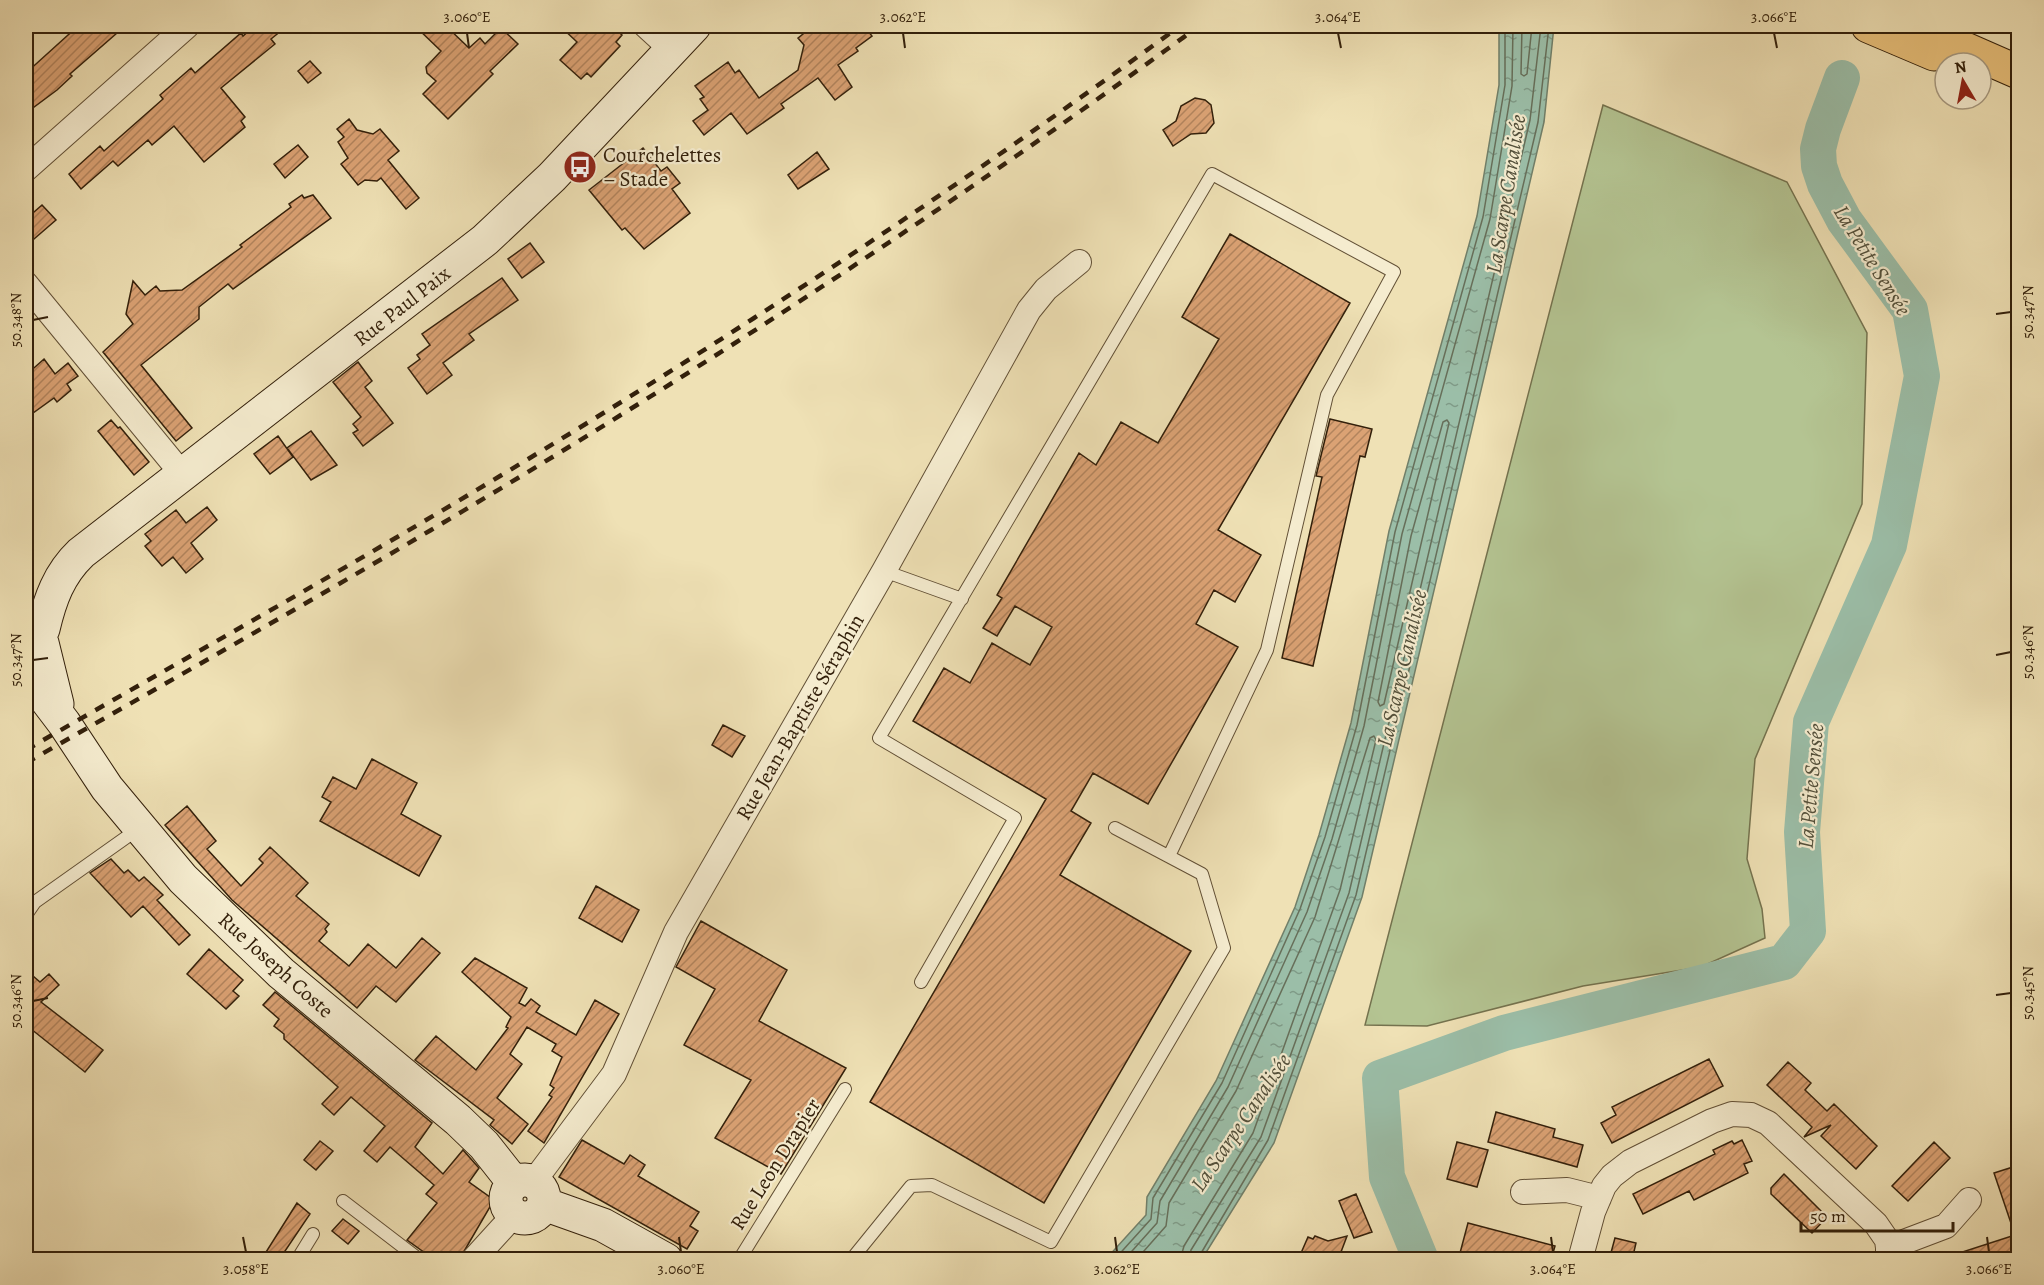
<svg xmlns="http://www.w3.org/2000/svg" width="2044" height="1285" viewBox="0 0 2044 1285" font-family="Alegreya,serif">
<defs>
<pattern id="water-ripples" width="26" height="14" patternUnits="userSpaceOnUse" patternTransform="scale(1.5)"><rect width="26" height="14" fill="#9bbea8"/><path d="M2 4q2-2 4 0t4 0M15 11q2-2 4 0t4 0" fill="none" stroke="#7f9a87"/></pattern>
<pattern id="building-hatch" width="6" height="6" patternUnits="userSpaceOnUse" patternTransform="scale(1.5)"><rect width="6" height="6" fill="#dba274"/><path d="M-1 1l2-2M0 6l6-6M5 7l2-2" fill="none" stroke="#b2845d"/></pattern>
</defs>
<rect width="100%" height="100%" fill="#efe1b5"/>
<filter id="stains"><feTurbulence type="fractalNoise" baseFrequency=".00333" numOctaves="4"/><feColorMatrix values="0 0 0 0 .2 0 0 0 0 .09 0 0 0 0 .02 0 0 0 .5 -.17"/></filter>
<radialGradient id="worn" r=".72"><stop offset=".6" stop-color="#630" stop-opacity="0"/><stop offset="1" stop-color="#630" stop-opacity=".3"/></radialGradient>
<!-- grass -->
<path fill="#b4c492" stroke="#74724e" stroke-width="1.5" d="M 1603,105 L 1787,182 L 1867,333 L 1862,504 L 1755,759 L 1747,859 L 1762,909 L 1765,938 L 1701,967 L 1583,986 L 1427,1026 L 1365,1025 Z"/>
<!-- water -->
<path fill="url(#water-ripples)" stroke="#717f69" stroke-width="1.5" d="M 1499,26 L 1554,26 L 1544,122 L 1362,897 L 1274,1143 L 1202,1259 L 1106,1259 L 1146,1215 L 1147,1197 L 1216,1081 L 1295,907 L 1319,835 L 1351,723 L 1389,531 L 1477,216 L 1499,85 Z"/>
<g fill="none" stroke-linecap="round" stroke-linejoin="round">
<!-- shore -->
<path stroke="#676f5a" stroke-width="1.5" d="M 1522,26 L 1521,74 L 1524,76 L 1527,74 L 1532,26
M 1447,420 L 1449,423 L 1384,704 L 1380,706 L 1378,702 L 1411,536 L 1443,422 Z
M 1114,1260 L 1151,1219 L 1153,1198 L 1222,1083 L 1300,909 L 1325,837 L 1357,725 L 1395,532 L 1483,217 L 1505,85 L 1505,26
M 1124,1260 L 1157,1223 L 1160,1201 L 1228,1087 L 1307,912 L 1332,839 L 1364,726 L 1402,534 L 1490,219 L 1512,86 L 1513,26
M 1136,1260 L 1166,1226 L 1169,1203 L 1236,1091 L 1315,917 L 1370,738 L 1374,736 L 1376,740 L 1340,890 L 1253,1133 L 1184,1246 L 1180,1260
M 1189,1260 L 1191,1250 L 1261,1137 L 1349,893 L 1530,120 L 1541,26
M 1197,1260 L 1268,1140 L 1356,895 L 1538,122 L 1549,26"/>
<!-- river -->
<path stroke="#9bbea8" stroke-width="36" d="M 1421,1260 L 1387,1177 L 1380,1078 L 1504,1033 L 1784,962 L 1808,931 L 1802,832 L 1811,722 L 1889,545 L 1922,376 L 1910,310 L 1844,220 L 1825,184 L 1819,166 L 1818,149 L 1823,129 L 1842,78"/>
</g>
<!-- building -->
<path fill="url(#building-hatch)" stroke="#33200b" stroke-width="1.5" d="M 78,26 L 125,26 L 70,74 L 72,76 L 57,90 L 26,113 L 26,73 Z
M 254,26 L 287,26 L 271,39 L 275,44 L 221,88 L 245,117 L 241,121 L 245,127 L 204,162 L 174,126 L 152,145 L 148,140 L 118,166 L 113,161 L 81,189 L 69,174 L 100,146 L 104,151 L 163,99 L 160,95 L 191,68 L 195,73 L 241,33 L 243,36 Z
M 415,26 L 446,26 L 469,48 L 480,38 L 485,44 L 501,28 L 518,44 L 490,71 L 493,74 L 448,119 L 423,94 L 436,81 L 427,73 L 426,67 L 441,51 Z
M 560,26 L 612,26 L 622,35 L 616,42 L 620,46 L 591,77 L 587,73 L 581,79 L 560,60 L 577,42 Z
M 813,26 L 864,26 L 872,36 L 856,48 L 858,51 L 838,65 L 852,87 L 835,100 L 818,78 L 781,104 L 784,108 L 747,134 L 731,113 L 704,135 L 693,121 L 708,110 L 700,99 L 704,97 L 695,86 L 728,62 L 735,73 L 739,70 L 759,98 L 798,70 L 804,45 L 798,38 Z
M 310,61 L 321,73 L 308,83 L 298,71 Z
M 1195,98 L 1205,100 L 1211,105 L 1214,123 L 1206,133 L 1191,134 L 1173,146 L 1163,130 L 1176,121 L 1181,106 Z
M 349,119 L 357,130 L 373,134 L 380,129 L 399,151 L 388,160 L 419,198 L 406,209 L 381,178 L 377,181 L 365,180 L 358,185 L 341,164 L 348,158 L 338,142 L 344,137 L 337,129 Z
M 298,145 L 308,157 L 285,178 L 274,164 Z
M 643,148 L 661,171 L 667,167 L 680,183 L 672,189 L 690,213 L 644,249 L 625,228 L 622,230 L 589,190 Z
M 817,152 L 829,169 L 798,189 L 788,175 Z
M 302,195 L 304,198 L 313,195 L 331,218 L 233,289 L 228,284 L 199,307 L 199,319 L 141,365 L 192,428 L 176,441 L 103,352 L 133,324 L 126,314 L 133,281 L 145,295 L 156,286 L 160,291 L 182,290 L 242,247 L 240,245 L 291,207 L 289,204 Z
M 42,205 L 56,220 L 34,239 L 26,229 L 26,219 Z
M 1230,234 L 1350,303 L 1218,530 L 1261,555 L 1235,602 L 1214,590 L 1196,624 L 1238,647 L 1148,804 L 1093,773 L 1071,811 L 1091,823 L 1060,875 L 1191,951 L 1044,1203 L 870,1102 L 1046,799 L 913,721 L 944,668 L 970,683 L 992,643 L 1030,665 L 1052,627 L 1015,606 L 997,636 L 983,628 L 1002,598 L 997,595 L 1079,453 L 1096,465 L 1121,422 L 1158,443 L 1219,339 L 1182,317 Z
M 530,243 L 544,262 L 522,278 L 508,259 Z
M 502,278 L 518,300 L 469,334 L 474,340 L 443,363 L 452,375 L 427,394 L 408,368 L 420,359 L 417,355 L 430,345 L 422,334 Z
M 44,359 L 55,374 L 68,363 L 78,376 L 67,384 L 71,390 L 57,402 L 54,398 L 26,418 L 26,375 Z
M 358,362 L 372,381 L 365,387 L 393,423 L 363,446 L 353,433 L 358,430 L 353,424 L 361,417 L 333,382 Z
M 1330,419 L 1372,429 L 1365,457 L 1360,456 L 1313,666 L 1282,658 L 1322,477 L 1316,476 Z
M 111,420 L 118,428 L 120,427 L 149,462 L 134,475 L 98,431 Z
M 311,431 L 337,465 L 311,480 L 287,448 Z
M 278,436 L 293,457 L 270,474 L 254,454 Z
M 207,507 L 217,520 L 191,543 L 203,559 L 186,573 L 173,557 L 162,566 L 145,546 L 151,541 L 145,534 L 176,510 L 186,523 Z
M 723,725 L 745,736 L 732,757 L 712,745 Z
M 372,759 L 417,783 L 401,814 L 441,836 L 419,876 L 320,821 L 331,802 L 322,797 L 333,777 L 356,789 Z
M 187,806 L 216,841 L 207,849 L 241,886 L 263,863 L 259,859 L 270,847 L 308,883 L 296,896 L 329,924 L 325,929 L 327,932 L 319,941 L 349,966 L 368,944 L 396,968 L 422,938 L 440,953 L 396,1002 L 376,986 L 357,1008 L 232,900 L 165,825 Z
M 111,859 L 124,873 L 128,870 L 139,881 L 144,877 L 163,895 L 157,900 L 190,935 L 179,945 L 143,906 L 131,917 L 90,873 Z
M 596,886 L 639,910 L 622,942 L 579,918 Z
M 701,921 L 787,970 L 759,1021 L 846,1068 L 781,1174 L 715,1138 L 751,1080 L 684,1045 L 715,989 L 676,967 Z
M 209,949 L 243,980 L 233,991 L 239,996 L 226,1009 L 187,974 Z
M 475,958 L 527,988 L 519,1003 L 525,1006 L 531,999 L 540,1006 L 536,1012 L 576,1035 L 595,1000 L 619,1014 L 544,1143 L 528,1131 L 552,1097 L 549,1095 L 554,1088 L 550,1085 L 562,1057 L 552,1051 L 556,1044 L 527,1027 L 510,1054 L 522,1064 L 497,1098 L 528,1124 L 512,1144 L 490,1125 L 494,1120 L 415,1060 L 436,1036 L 476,1070 L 508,1028 L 506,1027 L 511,1017 L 462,972 Z
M 26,970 L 40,982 L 49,974 L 59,985 L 41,1002 L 103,1050 L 85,1072 L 26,1025 Z
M 275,992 L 432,1123 L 415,1147 L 443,1174 L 463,1150 L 479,1168 L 469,1182 L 494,1200 L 459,1260 L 428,1260 L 425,1253 L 407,1240 L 437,1203 L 426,1194 L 434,1185 L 390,1147 L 377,1162 L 364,1151 L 385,1126 L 351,1097 L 334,1115 L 322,1104 L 338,1087 L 284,1039 L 284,1034 L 274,1026 L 279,1019 L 263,1005 Z
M 1709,1059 L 1723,1086 L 1612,1143 L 1601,1123 L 1616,1115 L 1612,1107 Z
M 1788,1062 L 1811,1083 L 1805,1090 L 1827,1111 L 1834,1104 L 1877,1146 L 1856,1169 L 1821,1136 L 1831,1125 L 1804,1137 L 1812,1127 L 1767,1085 Z
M 1496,1112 L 1555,1129 L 1553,1137 L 1583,1145 L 1577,1167 L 1488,1142 Z
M 582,1140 L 624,1164 L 630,1155 L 645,1165 L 638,1176 L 699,1212 L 690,1226 L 698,1231 L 687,1249 L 559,1177 Z
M 1742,1140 L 1752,1161 L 1744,1164 L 1748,1173 L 1694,1200 L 1689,1191 L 1643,1214 L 1633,1194 L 1715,1154 L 1713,1150 L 1732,1141 L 1734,1144 Z
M 320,1141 L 333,1151 L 316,1170 L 304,1160 Z
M 1457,1142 L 1488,1150 L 1477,1187 L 1447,1179 Z
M 1934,1142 L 1950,1158 L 1908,1201 L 1892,1186 Z
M 2016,1166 L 2019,1175 L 2019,1260 L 1950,1260 L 1950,1256 L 2015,1235 L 1994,1173 Z
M 1784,1174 L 1827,1217 L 1812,1233 L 1771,1194 L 1771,1188 Z
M 1356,1194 L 1372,1232 L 1354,1238 L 1339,1201 Z
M 297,1203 L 310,1214 L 279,1260 L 261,1260 Z
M 343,1219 L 359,1231 L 348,1244 L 332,1231 Z
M 1468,1223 L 1555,1246 L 1551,1260 L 1520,1260 L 1492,1252 L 1490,1260 L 1485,1260 L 1460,1253 Z
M 1315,1236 L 1328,1241 L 1347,1236 L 1338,1260 L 1298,1260 L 1308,1237 L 1313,1239 Z
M 1615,1238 L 1636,1243 L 1632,1260 L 1609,1260 Z"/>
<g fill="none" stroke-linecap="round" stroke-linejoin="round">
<defs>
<path id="lane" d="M 884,571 L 962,599
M 26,915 L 35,902 L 138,829
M 921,982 L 1015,818 L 879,738 L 1212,174 L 1394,272 L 1327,395 L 1267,650 L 1169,856
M 343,1201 L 420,1260
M 297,1260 L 313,1234
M 739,1260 L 845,1089
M 851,1260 L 911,1186 L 932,1185 L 1051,1242 L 1224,948 L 1202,874 L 1115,828"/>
<path id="street" d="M 646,26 L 671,49
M 26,169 L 187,26
M 26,284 L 183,475
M 534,1181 L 614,1074 L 676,932 L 884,571 L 1029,310 L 1046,289 L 1079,262
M 1523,1192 L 1567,1190 L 1599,1198
M 473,1260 L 514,1215
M 1580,1260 L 1593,1212 L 1604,1186 L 1612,1176 L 1630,1162 L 1712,1121 L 1732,1114 L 1751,1115 L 1768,1123 L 1876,1224 L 1887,1240 L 1888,1248
M 1888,1260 L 1888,1248 L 1946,1226 L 1969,1200"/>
<path id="secondary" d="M 43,629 C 50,599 59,574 81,553 L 485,240 L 552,177 L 694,26
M 42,643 L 57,704
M 26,673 L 64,723 L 107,788 L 183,879 L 281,973 L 458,1120 L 484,1145 L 514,1183
M506 1199a19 19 0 1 1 38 0a19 19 0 1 1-38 0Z
M 544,1204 L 603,1225 L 666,1260"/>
<path id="highway" d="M 1868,26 L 1934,54
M 1913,26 L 2018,72"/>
</defs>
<!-- lane casing -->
<use href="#lane" stroke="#625036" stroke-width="14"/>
<!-- street casing -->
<use href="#street" stroke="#625036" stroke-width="26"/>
<!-- secondary casing -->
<use href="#secondary" stroke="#33200b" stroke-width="35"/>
<!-- highway casing -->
<use href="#highway" stroke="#33200b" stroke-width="35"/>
<!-- lane -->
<use href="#lane" stroke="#f5eccf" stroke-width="12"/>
<!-- street -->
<use href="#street" stroke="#f5eccf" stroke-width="24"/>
<!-- secondary -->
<use href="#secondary" stroke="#f5eccf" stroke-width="33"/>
<!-- highway -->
<use href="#highway" stroke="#e8c07a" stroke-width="33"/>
<!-- rail -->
<path stroke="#33200b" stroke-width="4.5" stroke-dasharray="10 10" stroke-linecap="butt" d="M 26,750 C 184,659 344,570 500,476 C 733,336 961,186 1180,26
M 26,763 C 187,671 349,580 508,484 C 745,341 976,189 1199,26"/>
</g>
<!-- ticks -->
<path fill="none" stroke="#33200b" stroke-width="2" d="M 467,33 L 469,48M 903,33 L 905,48M 1338,33 L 1341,48M 1774,33 L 1777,48M 1996,314 L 2011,312M 33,320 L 48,317M 1996,655 L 2011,652M 33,660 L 48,658M 1996,995 L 2011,993M 33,1001 L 48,998M 243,1237 L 246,1252M 679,1237 L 681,1252M 1115,1237 L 1117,1252M 1551,1237 L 1553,1252M 1987,1237 L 1989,1252"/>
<!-- icons -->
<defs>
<symbol id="bus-disc" viewBox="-11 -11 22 22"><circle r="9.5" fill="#8f2418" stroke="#f5eccf"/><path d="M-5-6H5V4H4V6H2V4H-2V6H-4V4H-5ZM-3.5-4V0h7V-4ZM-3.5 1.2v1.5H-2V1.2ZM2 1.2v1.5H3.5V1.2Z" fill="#fff"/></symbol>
</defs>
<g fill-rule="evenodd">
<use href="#bus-disc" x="561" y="148" width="38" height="38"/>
</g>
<g text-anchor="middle" stroke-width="4.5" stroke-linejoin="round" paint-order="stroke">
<!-- poi labels -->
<g font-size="21" fill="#33200b" stroke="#f5eccf" text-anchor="start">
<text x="603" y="162">Courchelettes<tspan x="603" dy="24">– Stade</tspan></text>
</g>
<!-- street labels -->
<g font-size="21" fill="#33200b" stroke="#f5eccf">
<text transform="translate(402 306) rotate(-38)" y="7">Rue Paul Paix</text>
<text transform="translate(800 717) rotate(-60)" y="7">Rue Jean-Baptiste Séraphin</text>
<text transform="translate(276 965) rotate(42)" y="7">Rue Joseph Coste</text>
<text transform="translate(775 1164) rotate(-58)" y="7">Rue Leon Drapier</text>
</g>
<!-- water labels -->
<g font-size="22" font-style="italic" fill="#524f3a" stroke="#f5eccf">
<text transform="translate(1505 194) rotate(-81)" y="8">La Scarpe Canalisée</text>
<text transform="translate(1873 260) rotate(58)" y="8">La Petite Sensée</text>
<text transform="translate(1401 668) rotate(-77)" y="8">La Scarpe Canalisée</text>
<text transform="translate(1810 786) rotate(-85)" y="8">La Petite Sensée</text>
<text transform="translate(1240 1122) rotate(-56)" y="8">La Scarpe Canalisée</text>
</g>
</g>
<!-- margin -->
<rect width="2044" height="1285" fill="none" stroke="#efe1b5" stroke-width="66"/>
<!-- north arrow -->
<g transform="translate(1963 81) rotate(350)"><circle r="28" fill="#f5eccf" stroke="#a79a81" stroke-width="1.5"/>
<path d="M0-4.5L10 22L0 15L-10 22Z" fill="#8f2418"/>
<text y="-9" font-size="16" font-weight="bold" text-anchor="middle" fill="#33200b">N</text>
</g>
<!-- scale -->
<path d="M1801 1222v9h152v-9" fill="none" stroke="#33200b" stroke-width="3"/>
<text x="1810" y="1222" font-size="18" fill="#33200b" stroke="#f5eccf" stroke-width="4.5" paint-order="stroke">50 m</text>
<rect x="33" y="33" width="1978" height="1219" fill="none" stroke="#33200b" stroke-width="2"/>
<g font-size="15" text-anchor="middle" fill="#33200b">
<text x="467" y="22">3.060°E</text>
<text x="903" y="22">3.062°E</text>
<text x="1338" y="22">3.064°E</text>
<text x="1774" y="22">3.066°E</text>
<text transform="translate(2028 312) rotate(-90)" y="5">50.347°N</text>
<text transform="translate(16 320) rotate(-90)" y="5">50.348°N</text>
<text transform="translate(2028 652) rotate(-90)" y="5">50.346°N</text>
<text transform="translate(16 660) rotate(-90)" y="5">50.347°N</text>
<text transform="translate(2028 993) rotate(-90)" y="5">50.345°N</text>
<text transform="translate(16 1001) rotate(-90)" y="5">50.346°N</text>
<text x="246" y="1274">3.058°E</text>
<text x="681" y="1274">3.060°E</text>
<text x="1117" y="1274">3.062°E</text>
<text x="1553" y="1274">3.064°E</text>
<text x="1989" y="1274">3.066°E</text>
</g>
<rect width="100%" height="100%" filter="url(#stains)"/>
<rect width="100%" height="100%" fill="url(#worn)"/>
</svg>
